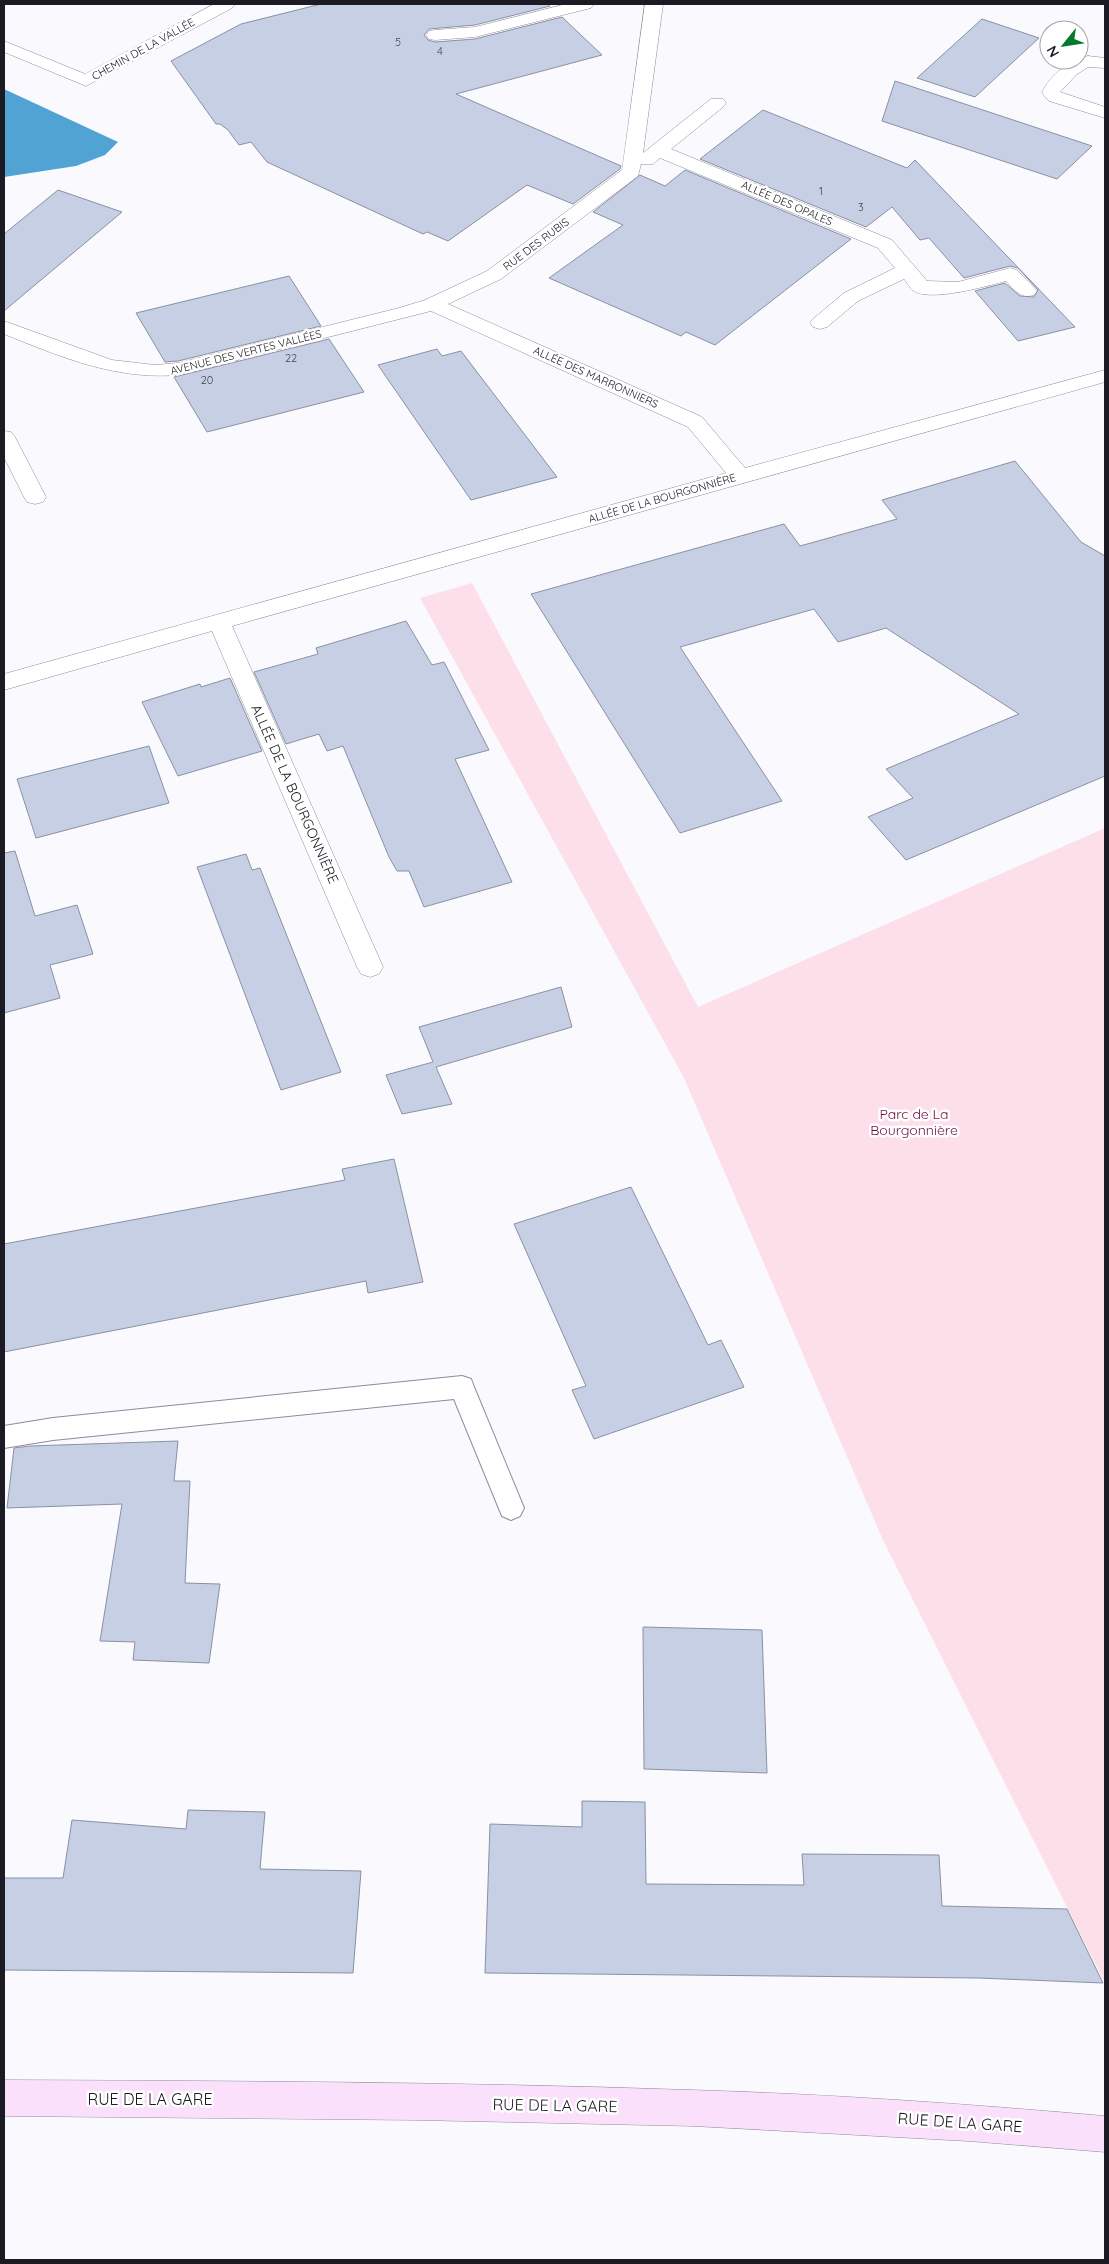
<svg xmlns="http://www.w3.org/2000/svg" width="1109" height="2264" viewBox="0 0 1109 2264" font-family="Quicksand,sans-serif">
<rect width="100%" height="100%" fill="#faf9fd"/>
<!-- green -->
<path fill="#fcdfe9" d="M 472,583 L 698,1007 L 1105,828 L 1105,1983 L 883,1540 L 684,1078 L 420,598 Z"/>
<!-- water -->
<path fill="#51a3d4" d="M 4,89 L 118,142 L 105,155 L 76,166 L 4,177 Z"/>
<!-- building -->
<path fill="#c6cfe3" stroke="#8991a4" d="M 321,4 L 548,4 L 550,6 L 475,25 L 429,29 L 424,35 L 428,40 L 435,42 L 475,39 L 562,17 L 602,55 L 456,94 L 621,166 L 620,169 L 573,204 L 527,185 L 448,241 L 427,232 L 423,234 L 267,162 L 251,142 L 239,145 L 228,130 L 220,124 L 216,124 L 171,61 L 241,24 Z
M 982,19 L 1039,38 L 975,97 L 917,78 Z
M 895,81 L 1092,146 L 1057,179 L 882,121 Z
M 763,110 L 907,168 L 915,160 L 1075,327 L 1018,341 L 975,291 L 1005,283 L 1020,296 L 1034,297 L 1038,290 L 1018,268 L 1010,266 L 964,278 L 929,238 L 920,240 L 892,207 L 866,227 L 700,159 Z
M 685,170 L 851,239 L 715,345 L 686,332 L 681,336 L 549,278 L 623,225 L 593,212 L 640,175 L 665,186 Z
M 58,190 L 122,212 L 4,311 L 4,234 Z
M 289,276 L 321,326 L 178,361 L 165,362 L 136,313 Z
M 329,339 L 364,392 L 207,432 L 174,377 Z
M 437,349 L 442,356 L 461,351 L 557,477 L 471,500 L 378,365 Z
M 1015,461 L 1081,542 L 1105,556 L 1105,776 L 906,860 L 868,817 L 913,798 L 886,769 L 1019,714 L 886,628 L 838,642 L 814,609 L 680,647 L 782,801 L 680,833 L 531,594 L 784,524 L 800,546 L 897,519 L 882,500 Z
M 406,621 L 432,665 L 444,662 L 489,750 L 455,759 L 512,882 L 424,907 L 409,871 L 397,871 L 389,857 L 343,746 L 327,751 L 319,734 L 286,744 L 254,672 L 318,654 L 316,648 Z
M 230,678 L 262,751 L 178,776 L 142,702 L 200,684 L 201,687 Z
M 149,746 L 169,803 L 36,838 L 17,779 Z
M 15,851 L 35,916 L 77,905 L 93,954 L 50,965 L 60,998 L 4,1013 L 4,853 Z
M 246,854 L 252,870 L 260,868 L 341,1072 L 281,1090 L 197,867 Z
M 561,987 L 572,1027 L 436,1067 L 452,1104 L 402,1114 L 386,1075 L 433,1062 L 419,1027 Z
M 394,1159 L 423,1282 L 368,1293 L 366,1281 L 4,1352 L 4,1244 L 345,1180 L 342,1169 Z
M 631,1187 L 708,1345 L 721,1340 L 744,1387 L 594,1439 L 572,1390 L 586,1386 L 514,1224 Z
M 178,1441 L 174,1481 L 190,1481 L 185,1583 L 220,1584 L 209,1663 L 133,1660 L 135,1642 L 100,1641 L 122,1504 L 7,1508 L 14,1448 L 30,1446 Z
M 643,1627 L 762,1630 L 767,1773 L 644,1769 Z
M 582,1801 L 645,1802 L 646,1884 L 804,1885 L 802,1854 L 939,1855 L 942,1906 L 1067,1909 L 1103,1983 L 978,1978 L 485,1973 L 490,1824 L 582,1827 Z
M 188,1810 L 265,1812 L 260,1869 L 361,1871 L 353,1973 L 4,1970 L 4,1878 L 63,1878 L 72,1820 L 186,1829 Z"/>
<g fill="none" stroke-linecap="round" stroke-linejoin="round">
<defs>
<path id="lane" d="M 462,1376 L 471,1379 L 474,1387 L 524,1508 L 520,1516 L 511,1520 L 502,1516 L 454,1399 L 53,1440 L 4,1448 L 4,1426 L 53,1418 Z"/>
<path id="street" d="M 214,4 L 235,4 L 232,8 L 86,86 L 4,52 L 4,41 L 85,74 Z
M 566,4 L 594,4 L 591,8 L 475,37 L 435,40 L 429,39 L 426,35 L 429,31 L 435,30 L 475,27 Z
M 645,4 L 663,4 L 643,153 L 711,99 L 723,99 L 726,103 L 723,107 L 671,149 L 892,240 L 927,281 L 958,282 L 1010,268 L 1017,270 L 1037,291 L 1034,295 C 1020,299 1015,290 1006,281 C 987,286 931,302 914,291 C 910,289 907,282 904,279 L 858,301 L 827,327 L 820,329 L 813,327 L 810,323 L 813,319 L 844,293 L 895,268 L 878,248 L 660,158 L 653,164 L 641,164 L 638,176 L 501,279 L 448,304 L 702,417 L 745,468 L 1105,370 L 1105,382 L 232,626 L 383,967 L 379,974 L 370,977 L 361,974 L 357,967 L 212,631 L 4,690 L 4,674 L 726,473 L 688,427 L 431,311 L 178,375 C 115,380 61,357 4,334 L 4,321 L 112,360 L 155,365 L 178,363 L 399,308 L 425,300 L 487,271 L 622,170 Z
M 1088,56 L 1105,58 L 1105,68 L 1088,67 L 1076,75 L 1060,92 L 1105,107 L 1105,118 L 1049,101 L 1042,93 C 1050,74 1071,60 1088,56 Z
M 4,431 L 11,432 L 15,437 L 46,497 L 43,502 L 35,504 L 27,502 L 24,497 L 4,457 Z"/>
<path id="secondary" d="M 4,2080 C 233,2081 462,2082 691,2090 C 829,2094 967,2104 1105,2116 L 1105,2152 L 968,2141 L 693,2126 L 417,2120 L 4,2116 Z"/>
</defs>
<!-- lane casing -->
<use href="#lane" stroke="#8f8a9d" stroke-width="2"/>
<!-- street casing -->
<use href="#street" stroke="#8f8a9d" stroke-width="1"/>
<!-- secondary casing -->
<use href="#secondary" stroke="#8f8a9d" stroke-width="1"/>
<!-- lane -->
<use href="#lane" fill="#fff" fill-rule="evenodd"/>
<!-- street -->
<use href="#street" fill="#fff" fill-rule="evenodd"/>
<!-- secondary -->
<use href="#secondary" fill="#fae0fb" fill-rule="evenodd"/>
</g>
<g text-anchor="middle" stroke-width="5" stroke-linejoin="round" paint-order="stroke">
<!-- number labels -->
<g font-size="11" fill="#464752">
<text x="398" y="46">5</text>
<text x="440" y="55">4</text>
<text x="821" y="195">1</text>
<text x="861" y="211">3</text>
<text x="291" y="362">22</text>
<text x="207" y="384">20</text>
</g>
<!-- far-street labels -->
<g font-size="11" fill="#1c1a22" stroke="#fff">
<text transform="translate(143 49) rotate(-29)" y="4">CHEMIN DE LA VALLÉE</text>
<text transform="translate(787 203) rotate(23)" y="4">ALLÉE DES OPALES</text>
<text transform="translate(536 244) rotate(-37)" y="4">RUE DES RUBIS</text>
<text transform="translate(246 352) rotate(-14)" y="4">AVENUE DES VERTES VALLÉES</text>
<text transform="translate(596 377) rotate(24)" y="4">ALLÉE DES MARRONNIERS</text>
<text transform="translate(662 498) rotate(-16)" y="4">ALLÉE DE LA BOURGONNIÈRE</text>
</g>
<!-- street labels -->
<g font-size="14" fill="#1c1a22" stroke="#fff">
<text transform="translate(295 794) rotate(66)" y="5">ALLÉE DE LA BOURGONNIÈRE</text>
</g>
<!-- park labels -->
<g font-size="14" fill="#700d41" stroke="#fff">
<text x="914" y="1119">Parc de La<tspan x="914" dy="16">Bourgonnière</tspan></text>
</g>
<!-- near-street labels -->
<g font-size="16" fill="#1c1a22" stroke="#fff">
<text x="150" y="2105">RUE DE LA GARE</text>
<text transform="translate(555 2105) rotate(1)" y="6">RUE DE LA GARE</text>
<text transform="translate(960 2122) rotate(4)" y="6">RUE DE LA GARE</text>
</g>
</g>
<!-- border -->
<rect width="1109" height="2264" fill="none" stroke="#1c1a22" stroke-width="10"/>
<!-- north arrow -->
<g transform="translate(1064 45) rotate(240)"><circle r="24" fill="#ffffff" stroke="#a4a3a7"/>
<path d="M0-4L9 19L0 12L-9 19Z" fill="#03792e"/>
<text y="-8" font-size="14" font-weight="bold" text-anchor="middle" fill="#1c1a22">N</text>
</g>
</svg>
